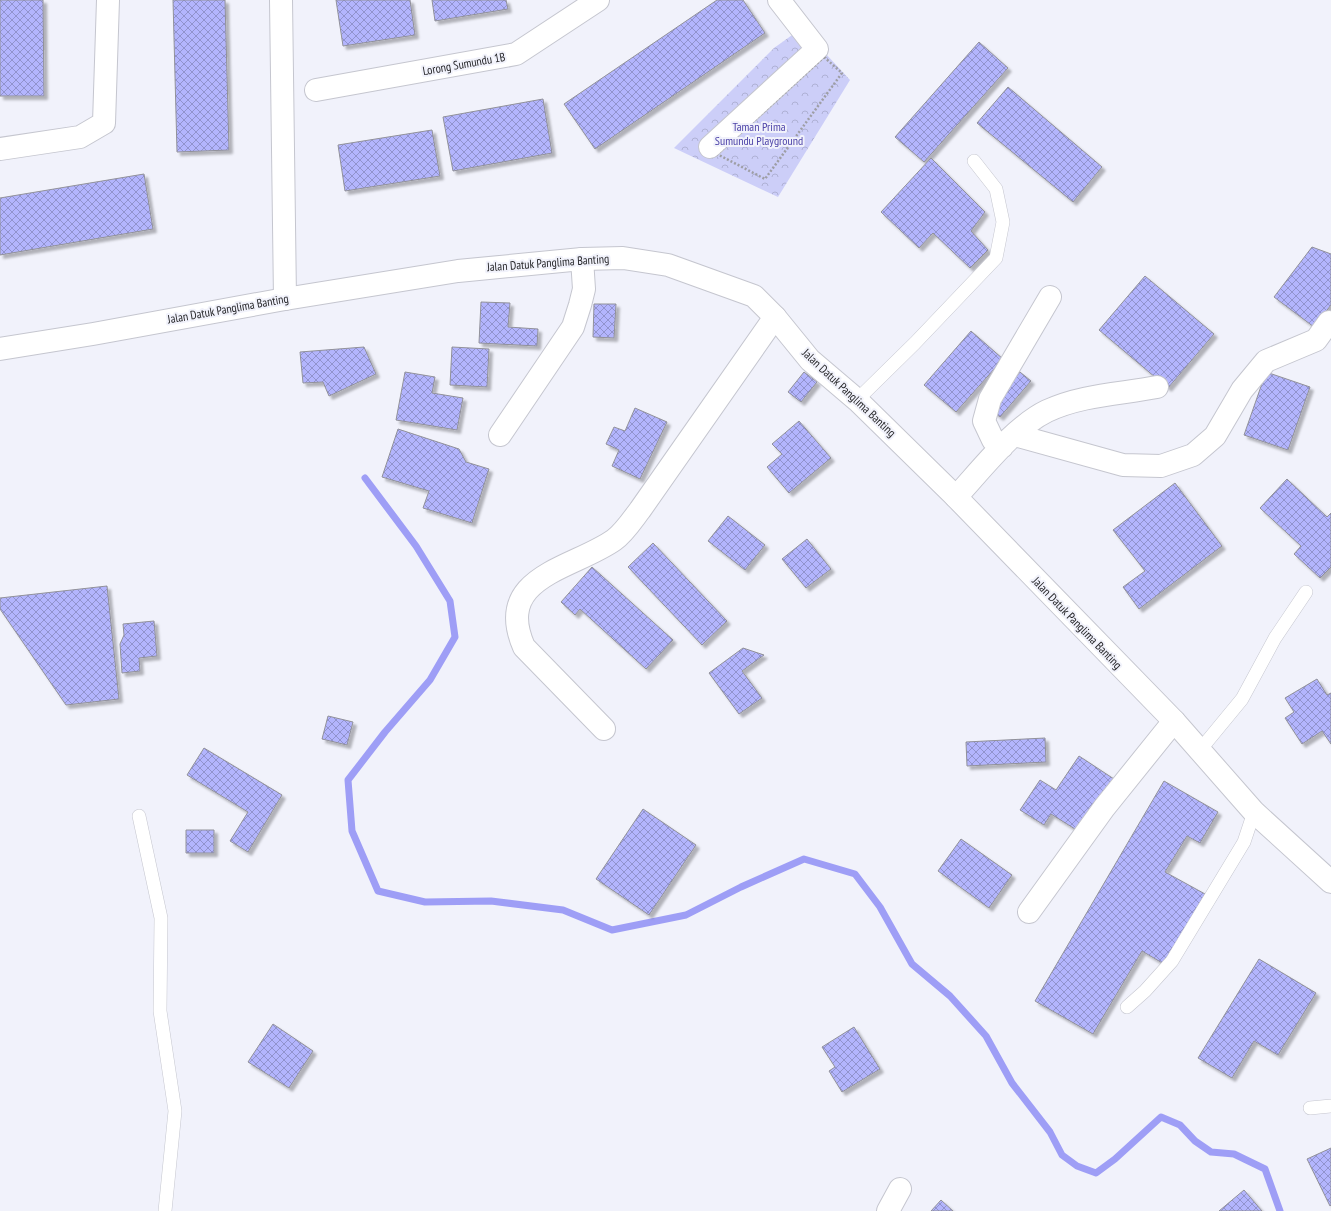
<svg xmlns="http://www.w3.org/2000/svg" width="1331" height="1211" viewBox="0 0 1331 1211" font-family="'PT Sans Narrow',sans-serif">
<defs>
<pattern id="forest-crowns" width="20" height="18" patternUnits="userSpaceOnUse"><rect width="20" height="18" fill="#cccef8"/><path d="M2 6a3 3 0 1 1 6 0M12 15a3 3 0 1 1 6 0" fill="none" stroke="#afb1d5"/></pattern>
<pattern id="building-cross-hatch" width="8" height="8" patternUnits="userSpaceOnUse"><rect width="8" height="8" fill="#b3b5fd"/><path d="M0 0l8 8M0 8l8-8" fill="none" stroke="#9193cd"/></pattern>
<filter id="shadow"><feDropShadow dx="3.5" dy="3.5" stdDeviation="1" flood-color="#0004"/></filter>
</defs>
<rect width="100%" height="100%" fill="#f1f2fb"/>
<!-- forest -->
<path fill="url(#forest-crowns)" d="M 802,28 L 850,80 L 778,197 L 674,148 L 774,48 Z"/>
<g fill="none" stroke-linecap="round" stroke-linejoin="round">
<!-- stream -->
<path stroke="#9e9ef6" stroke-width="7" d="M 365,478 L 416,546 L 450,601 L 455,637 L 430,680 L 385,732 L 348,780 L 352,831 L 378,891 L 425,902 L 491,901 L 563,910 L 612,930 L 686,915 L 741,887 L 804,859 L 855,874 L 880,907 L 912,964 L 950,996 L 986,1036 L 1012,1083 L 1050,1132 L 1062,1155 L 1077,1166 L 1096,1173 L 1115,1159 L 1161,1117 L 1180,1125 L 1195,1141 L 1211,1152 L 1234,1154 L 1265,1169 L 1280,1211"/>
</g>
<!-- building -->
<path fill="url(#building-cross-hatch)" stroke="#919199" filter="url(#shadow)" d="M 0,0 L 43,0 L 44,96 L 0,96 Z
M 173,0 L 225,0 L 229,150 L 177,152 Z
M 336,0 L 410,0 L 415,35 L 343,46 Z
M 432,0 L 506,0 L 508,9 L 435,21 Z
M 717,0 L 743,0 L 765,33 L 595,149 L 564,104 Z
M 979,42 L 1008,68 L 924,162 L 895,137 Z
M 1008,87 L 1102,167 L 1073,202 L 977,123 Z
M 543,99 L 552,153 L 453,171 L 443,117 Z
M 432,130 L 440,176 L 345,191 L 338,145 Z
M 931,158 L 985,212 L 971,231 L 988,250 L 970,268 L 933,233 L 919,248 L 881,212 Z
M 144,174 L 153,229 L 0,255 L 0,198 Z
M 1312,247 L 1331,254 L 1331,305 L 1314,327 L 1274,297 Z
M 1145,276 L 1214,334 L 1168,388 L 1099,330 Z
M 481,302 L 510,303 L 508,327 L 538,329 L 537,346 L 479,343 Z
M 594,304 L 616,304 L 614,338 L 593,337 Z
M 971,331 L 1003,359 L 956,412 L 924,385 Z
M 364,347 L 376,374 L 329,396 L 323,382 L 303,383 L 300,352 Z
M 452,347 L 489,349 L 487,387 L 450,385 Z
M 405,372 L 435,377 L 432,393 L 463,398 L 457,430 L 396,420 Z
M 804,372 L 817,382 L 801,402 L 788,392 Z
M 1020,372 L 1031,381 L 1000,417 L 990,409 Z
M 1266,372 L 1310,387 L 1288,450 L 1244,435 Z
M 635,408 L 667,422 L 640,479 L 612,466 L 619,450 L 606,444 L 614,427 L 625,431 Z
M 799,421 L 831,458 L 789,493 L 767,467 L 782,454 L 772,444 Z
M 398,429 L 459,449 L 466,462 L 489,469 L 472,523 L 423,508 L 429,491 L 382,477 Z
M 1287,479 L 1327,517 L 1331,513 L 1331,567 L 1320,578 L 1294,554 L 1301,546 L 1260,508 Z
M 1175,483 L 1222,546 L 1139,609 L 1123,587 L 1145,571 L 1113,530 Z
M 728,516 L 765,545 L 745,570 L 708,541 Z
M 807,539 L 831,569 L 806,588 L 782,559 Z
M 653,543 L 727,621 L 702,645 L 628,567 Z
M 592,567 L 673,640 L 646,669 L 580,609 L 575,615 L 561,602 Z
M 107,586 L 119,699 L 66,705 L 0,609 L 0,598 Z
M 154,621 L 157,656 L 139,658 L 140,671 L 122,673 L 120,644 L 124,635 L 123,624 Z
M 743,648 L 764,655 L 742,671 L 762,698 L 739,714 L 709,673 Z
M 1317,679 L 1327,695 L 1331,693 L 1331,744 L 1322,731 L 1302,744 L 1285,718 L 1294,712 L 1285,698 Z
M 328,716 L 353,722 L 347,745 L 322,739 Z
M 1045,738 L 1046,762 L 967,766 L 966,742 Z
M 204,748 L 282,795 L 248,852 L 230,841 L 248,812 L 187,775 Z
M 1079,756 L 1117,781 L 1083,834 L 1051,814 L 1044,825 L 1020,810 L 1040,780 L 1056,790 Z
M 1164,781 L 1218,812 L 1200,843 L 1187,836 L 1165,872 L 1205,894 L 1164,964 L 1142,951 L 1093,1034 L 1035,1001 Z
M 643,809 L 696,845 L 649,915 L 596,879 Z
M 186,830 L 214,830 L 214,853 L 186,853 Z
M 961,839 L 1012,875 L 989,908 L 938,871 Z
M 1259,959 L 1316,993 L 1278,1055 L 1254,1041 L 1232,1078 L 1198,1058 Z
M 273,1024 L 313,1051 L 289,1088 L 248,1062 Z
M 854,1027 L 880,1069 L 842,1092 L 829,1071 L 835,1067 L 822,1047 Z
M 1331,1148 L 1331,1205 L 1330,1206 L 1307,1159 Z
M 1244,1190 L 1262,1211 L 1219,1211 Z
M 941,1200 L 953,1211 L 931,1211 Z"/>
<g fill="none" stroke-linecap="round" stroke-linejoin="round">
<defs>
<path id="lane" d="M 857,400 L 915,343 L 996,258 L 1003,222 L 996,189 L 974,161
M 1200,750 L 1242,699 L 1275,638 L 1306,592
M 139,816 L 161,918 L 160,1011 L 175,1111 L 165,1211
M 1127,1007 L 1145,991 L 1172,961 L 1244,842 L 1254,812
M 1310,1108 L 1331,1106"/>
<path id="street" d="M 281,0 L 285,299
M 316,90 L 516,54 L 598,0
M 710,147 L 817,49 L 779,0
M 0,149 L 80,137 L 104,123 L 108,0
M 500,435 L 573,327 L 580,305 L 584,289 L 582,259
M 1015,435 L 1123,465 L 1161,466 L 1193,455 L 1215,436 L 1242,390 L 1266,361 L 1316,340 L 1329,322
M 1002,447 L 993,440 L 984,421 L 990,399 L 1050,297
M 956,497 C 981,470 1014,427 1047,411 C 1081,395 1120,394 1157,387
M 604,729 L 524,647 C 493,576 573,569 614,540 C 624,533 633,519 640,510 L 775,317
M 1029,912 L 1104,808 L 1174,721
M 888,1211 L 900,1189"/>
<path id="primary" d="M 0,349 L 93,334 L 285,299 L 458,271 L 582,259 L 623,258 L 668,265 L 754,296 L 775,317 L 810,360 L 857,400 L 956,497 L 1174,721 L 1254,812 L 1331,882"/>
</defs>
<!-- lane casing -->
<use href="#lane" stroke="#c5c6cf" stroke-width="14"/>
<!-- street casing -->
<use href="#street" stroke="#c5c6cf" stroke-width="24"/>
<!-- primary casing -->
<use href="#primary" stroke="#c5c6cf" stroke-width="24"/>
<!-- path -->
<path stroke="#9e9ea5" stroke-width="2.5" stroke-dasharray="2 2" stroke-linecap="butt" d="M 824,57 L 842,73 L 765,179 L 717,154 Z"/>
<!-- lane -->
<use href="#lane" stroke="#fff" stroke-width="13"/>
<!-- street -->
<use href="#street" stroke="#fff" stroke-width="22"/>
<!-- primary -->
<use href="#primary" stroke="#fff" stroke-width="22"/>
</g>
<g text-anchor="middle" stroke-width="4" stroke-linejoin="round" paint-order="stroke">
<!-- street labels -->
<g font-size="12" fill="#252528" stroke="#f1f2fb">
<text transform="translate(464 64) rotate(-10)" y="4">Lorong Sumundu 1B</text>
<text transform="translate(548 263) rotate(-4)" y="4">Jalan Datuk Panglima Banting</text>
<text transform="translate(228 309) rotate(-10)" y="4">Jalan Datuk Panglima Banting</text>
<text transform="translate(849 393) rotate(43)" y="4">Jalan Datuk Panglima Banting</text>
<text transform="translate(1077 623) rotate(46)" y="4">Jalan Datuk Panglima Banting</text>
</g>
<!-- park labels -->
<g font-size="12" fill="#4d43a8" stroke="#f1f2fb">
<text x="759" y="131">Taman Prima<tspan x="759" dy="14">Sumundu Playground</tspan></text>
</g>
</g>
</svg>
